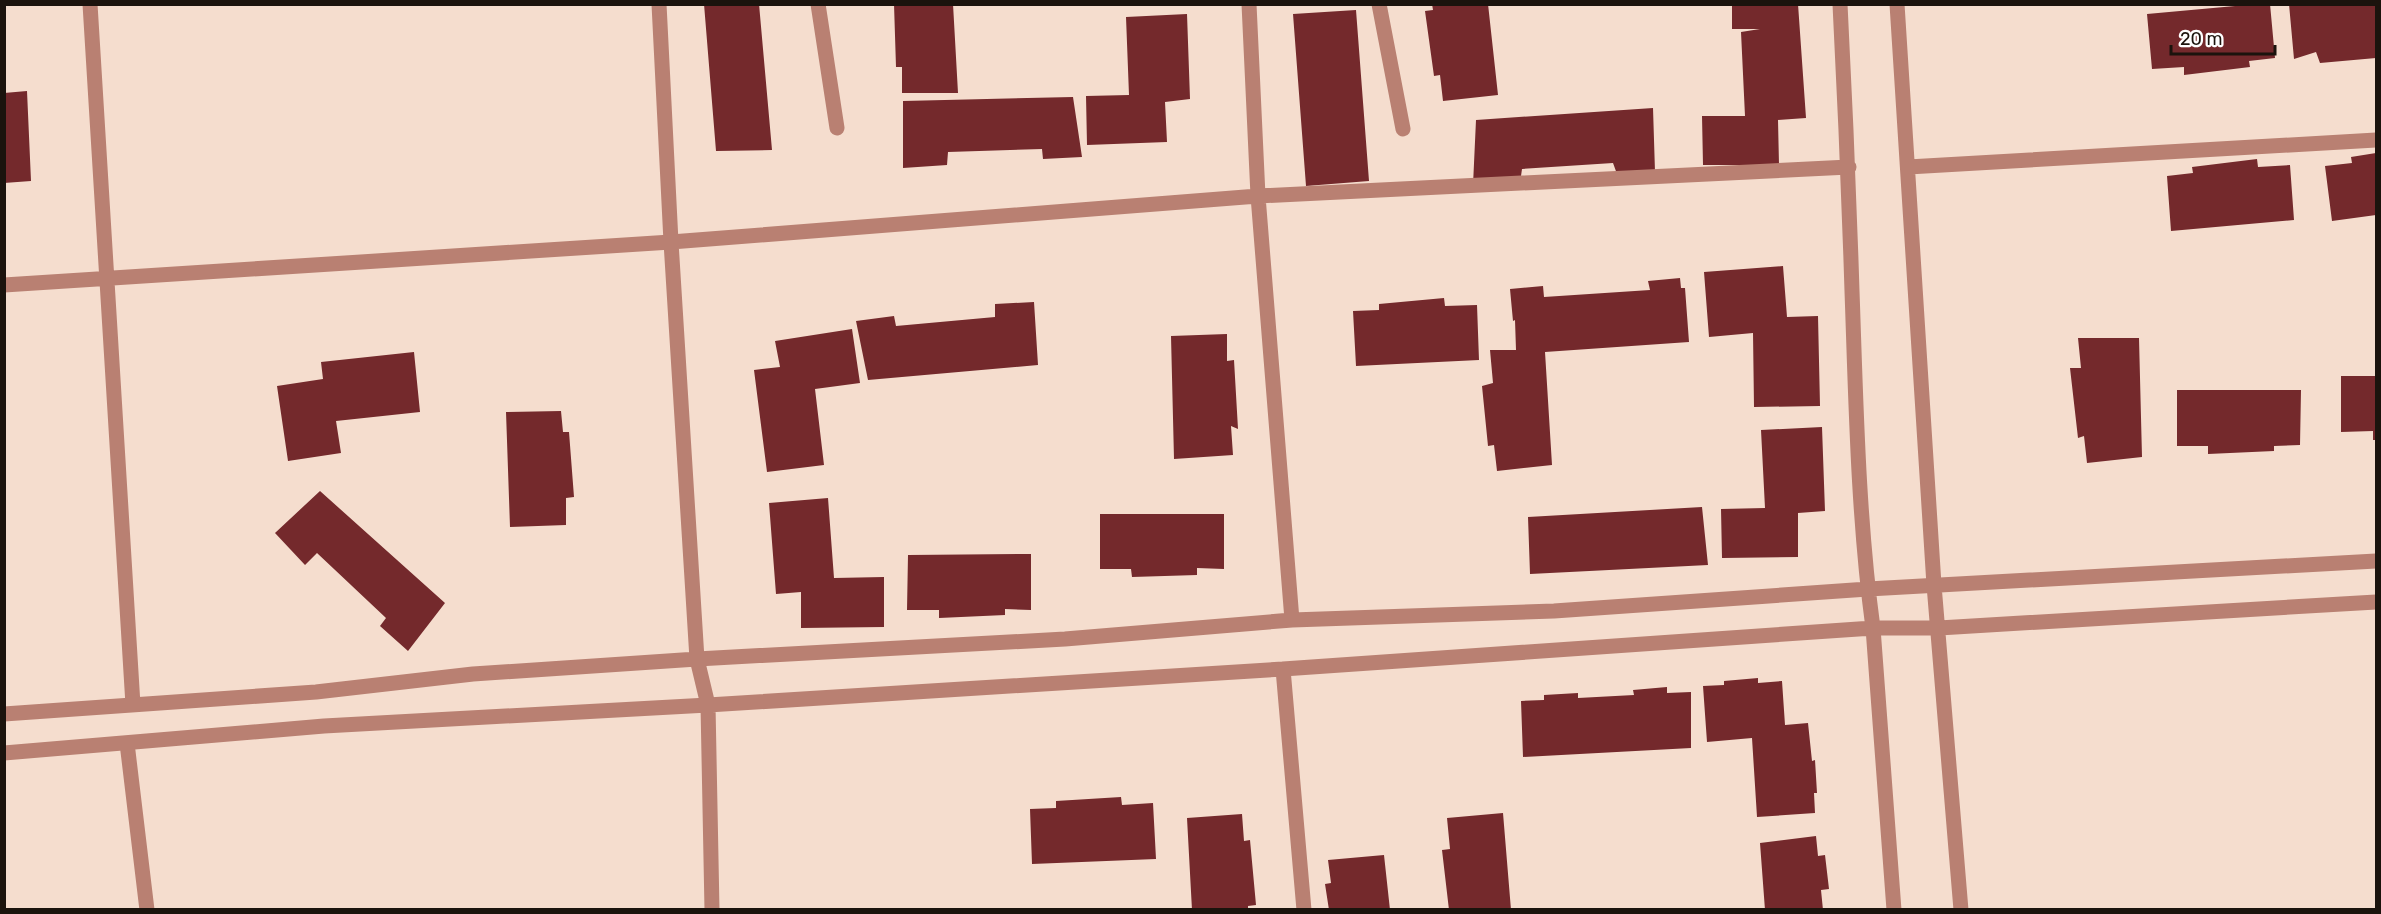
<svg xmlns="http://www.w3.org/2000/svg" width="2381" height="914" viewBox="0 0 2381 914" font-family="Rubik,sans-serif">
<rect width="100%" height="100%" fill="#f5ddce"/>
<!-- building -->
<path fill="#74292c" d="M 704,4 L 759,4 L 772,150 L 716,151 Z
M 894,4 L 953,4 L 958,93 L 902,93 L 902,67 L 896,67 Z
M 1432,4 L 1488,4 L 1498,95 L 1443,101 L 1440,75 L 1434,76 L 1425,11 L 1433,10 Z
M 1732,4 L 1798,4 L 1806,118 L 1778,120 L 1779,165 L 1703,165 L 1702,116 L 1745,116 L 1741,32 L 1760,29 L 1732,29 Z
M 2257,4 L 2270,4 L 2275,58 L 2249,61 L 2250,67 L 2184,75 L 2184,67 L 2152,69 L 2147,14 Z
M 2289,4 L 2376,4 L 2376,58 L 2320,63 L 2316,52 L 2294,59 Z
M 1356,10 L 1369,181 L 1306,186 L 1293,14 Z
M 1187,14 L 1190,99 L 1165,102 L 1167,142 L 1087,145 L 1086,96 L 1129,95 L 1126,17 Z
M 27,91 L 31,181 L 4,183 L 4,93 Z
M 1073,97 L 1082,157 L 1043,159 L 1042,149 L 948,152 L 947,165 L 903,168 L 903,101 Z
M 1653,108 L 1655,172 L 1617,174 L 1613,163 L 1522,169 L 1520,183 L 1473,185 L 1476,120 Z
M 2376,153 L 2376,215 L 2332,221 L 2325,166 L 2352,163 L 2351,157 Z
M 2257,159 L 2258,167 L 2290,165 L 2294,220 L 2171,231 L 2167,176 L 2193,173 L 2192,167 Z
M 1783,266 L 1787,317 L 1818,316 L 1820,406 L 1754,407 L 1753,333 L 1709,337 L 1704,272 Z
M 1680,278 L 1681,288 L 1685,288 L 1689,342 L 1545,352 L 1552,465 L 1497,471 L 1494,445 L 1488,446 L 1482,386 L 1493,383 L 1490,350 L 1516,350 L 1515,320 L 1513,321 L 1510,289 L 1543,286 L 1544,297 L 1650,290 L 1648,281 Z
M 1444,298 L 1445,306 L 1477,305 L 1479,360 L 1356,366 L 1353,311 L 1379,310 L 1379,304 Z
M 1034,302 L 1038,365 L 868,380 L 856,321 L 894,316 L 896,326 L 995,317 L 995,304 Z
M 852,329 L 860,383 L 815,389 L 824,465 L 767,472 L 754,370 L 780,367 L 775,341 Z
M 1227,334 L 1227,361 L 1234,360 L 1238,429 L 1231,426 L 1233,455 L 1174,459 L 1171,336 Z
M 2078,338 L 2139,338 L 2142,457 L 2087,463 L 2084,436 L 2078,438 L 2070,368 L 2081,368 Z
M 414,352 L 420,412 L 336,421 L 341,453 L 288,461 L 277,386 L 323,379 L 321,362 Z
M 2341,376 L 2376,376 L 2376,440 L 2373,440 L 2373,431 L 2341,432 Z
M 2177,390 L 2301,390 L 2300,445 L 2274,446 L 2274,451 L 2208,454 L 2208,446 L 2177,446 Z
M 561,411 L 563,432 L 569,432 L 574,497 L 566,498 L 566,525 L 510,527 L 506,412 Z
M 1822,427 L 1825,511 L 1798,513 L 1798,557 L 1722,558 L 1721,509 L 1765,508 L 1761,430 Z
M 320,491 L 445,603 L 408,651 L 380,626 L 386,618 L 317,553 L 305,565 L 275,533 Z
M 828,498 L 834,578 L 884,577 L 884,627 L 801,628 L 801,592 L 776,594 L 769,503 Z
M 1702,507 L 1708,565 L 1530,574 L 1528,517 Z
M 1100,514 L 1224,514 L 1224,569 L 1197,568 L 1197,575 L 1132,577 L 1131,569 L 1100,569 Z
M 1031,554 L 1031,610 L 1005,609 L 1005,615 L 939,618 L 939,610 L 907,610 L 908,555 Z
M 1758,678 L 1758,683 L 1782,681 L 1785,725 L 1808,723 L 1812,761 L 1815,760 L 1817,793 L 1814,793 L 1815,813 L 1757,817 L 1752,738 L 1707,742 L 1703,686 L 1724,685 L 1724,681 Z
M 1667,687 L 1667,693 L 1691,692 L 1691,748 L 1523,757 L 1521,701 L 1544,700 L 1544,695 L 1578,693 L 1578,698 L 1634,695 L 1633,690 Z
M 1121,797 L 1122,805 L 1153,803 L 1156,859 L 1032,864 L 1030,809 L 1056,808 L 1056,801 Z
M 1503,813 L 1511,910 L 1449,910 L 1442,850 L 1450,849 L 1447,818 Z
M 1242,814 L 1244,841 L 1250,840 L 1256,905 L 1248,906 L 1248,910 L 1192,910 L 1187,818 Z
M 1816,836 L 1818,856 L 1825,855 L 1829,889 L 1821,890 L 1823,910 L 1765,910 L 1760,843 Z
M 1384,855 L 1390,910 L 1329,910 L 1325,884 L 1331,883 L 1328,860 Z"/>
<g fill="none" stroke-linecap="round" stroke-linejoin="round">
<!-- minor -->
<path stroke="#b98072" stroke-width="15" d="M 90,4 L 133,705
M 818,4 L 837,128
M 1249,4 L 1258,196 L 1292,620
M 1379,4 L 1403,129
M 1840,4 C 1845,100 1849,196 1852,291 C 1856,403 1858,517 1873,628 L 1894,910
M 1897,4 L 1934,585 L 1961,910
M 1908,167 L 2376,140
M 4,285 L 671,242 L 659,4
M 1283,669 L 1304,910
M 4,714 L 316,692 L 473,674 L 697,659 L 1065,639 L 1292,620 L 1554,611 L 1868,589 L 2376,561
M 127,743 L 147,910
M 4,753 L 324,726 L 708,705 L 1283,669 L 1873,628 L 1939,628 L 2376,602
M 712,910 L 708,705 L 697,659 L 671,242 L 1258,196 L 1849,167"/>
</g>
<!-- border -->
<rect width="2381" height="914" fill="none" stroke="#1b130d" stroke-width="12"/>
<!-- scale -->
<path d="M2171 45v9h104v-9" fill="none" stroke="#1b130d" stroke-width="3"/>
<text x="2180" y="45" font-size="18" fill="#1b130d" stroke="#ffffff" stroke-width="4.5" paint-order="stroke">20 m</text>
</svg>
